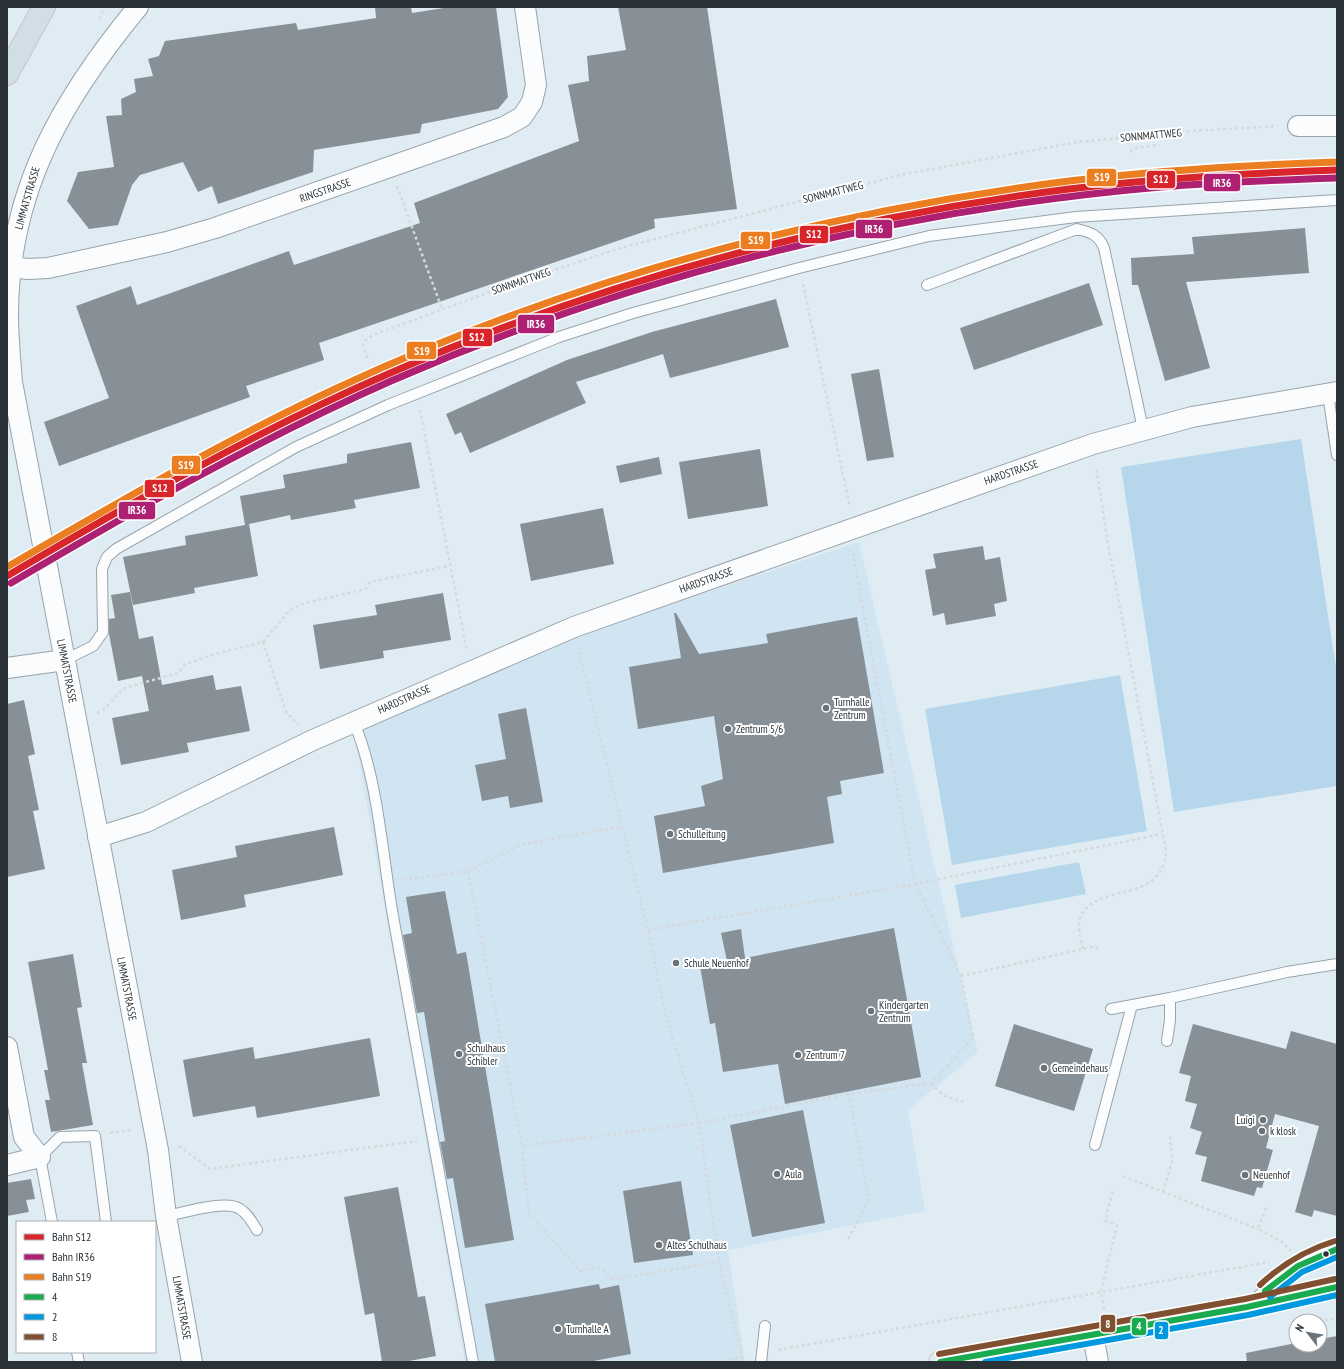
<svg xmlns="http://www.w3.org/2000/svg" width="1344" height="1369" viewBox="0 0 1344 1369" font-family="'PT Sans Narrow',sans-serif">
<rect width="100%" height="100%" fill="#e0ecf4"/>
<!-- built -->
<path fill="#d0e4f2" d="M 859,542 L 978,1052 L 908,1110 L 925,1211 L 728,1250 L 745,1362 L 465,1362 L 354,731 L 576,636 Z"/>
<!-- green -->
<path fill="#b6d7eb" d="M 1301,439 L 1337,674 L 1337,786 L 1174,812 L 1121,467 Z
M 1120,675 L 1147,831 L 952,865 L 925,709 Z
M 1079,862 L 1086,894 L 961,918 L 955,885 Z"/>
<!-- building -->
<path fill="#879096" d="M 375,7 L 411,7 L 412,13 L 450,7 L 496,7 L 508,97 L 498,109 L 422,124 L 420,133 L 314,150 L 313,172 L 218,204 L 212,186 L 198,192 L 183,162 L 140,175 L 132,185 L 118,225 L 89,229 L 67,201 L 78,172 L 114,167 L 106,116 L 122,115 L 121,99 L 136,92 L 134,79 L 153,76 L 148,59 L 159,56 L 165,41 L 296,23 L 298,30 L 376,18 Z
M 618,7 L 707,7 L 737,209 L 654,219 L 655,228 L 319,343 L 324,360 L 246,386 L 250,397 L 59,466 L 44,422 L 109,398 L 76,306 L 131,286 L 137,305 L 289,251 L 294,265 L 420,223 L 414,203 L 579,141 L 568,85 L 589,81 L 587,56 L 626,50 Z
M 1305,228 L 1309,273 L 1186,282 L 1210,368 L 1165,381 L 1138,285 L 1132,285 L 1131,258 L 1194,254 L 1192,237 Z
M 1089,283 L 1103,325 L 974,370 L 960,328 Z
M 776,299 L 789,347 L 670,378 L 663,354 L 576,382 L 586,403 L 470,453 L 461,432 L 455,435 L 446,414 L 567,360 L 652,332 Z
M 879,369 L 894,457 L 867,461 L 851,374 Z
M 411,442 L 420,488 L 354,500 L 356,508 L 291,520 L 290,515 L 249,524 L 258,576 L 194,588 L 195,593 L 133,605 L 123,557 L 186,545 L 185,536 L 245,525 L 240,496 L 285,488 L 283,475 L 347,463 L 347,454 Z
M 760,449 L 768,506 L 688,519 L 679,462 Z
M 659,457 L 662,474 L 620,483 L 616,466 Z
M 603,508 L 614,564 L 531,581 L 520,524 Z
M 983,546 L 985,560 L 1000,557 L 1007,601 L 994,604 L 996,616 L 946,625 L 944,613 L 933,616 L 925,570 L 936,568 L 933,554 Z
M 130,592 L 139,639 L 153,636 L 162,685 L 213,675 L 216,690 L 241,686 L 250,731 L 187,743 L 189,752 L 121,765 L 112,718 L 149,711 L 142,676 L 118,681 L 109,634 L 109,619 L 115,618 L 111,595 Z
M 443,593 L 451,640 L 383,651 L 384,658 L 320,669 L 313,625 L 377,615 L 375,605 Z
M 674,613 L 676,613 L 699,654 L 768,643 L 766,634 L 857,617 L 884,773 L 840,781 L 842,794 L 827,797 L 834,843 L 663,873 L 654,816 L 705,806 L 701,786 L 723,779 L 714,716 L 638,729 L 629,667 L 681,658 Z
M 24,700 L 35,754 L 28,756 L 39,810 L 33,811 L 45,869 L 7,877 L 7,704 Z
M 526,708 L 543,802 L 510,808 L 508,796 L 482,801 L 475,765 L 506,759 L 498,714 Z
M 334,827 L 343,875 L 244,895 L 246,907 L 181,920 L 172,870 L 237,857 L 235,846 Z
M 445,891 L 457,954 L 466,952 L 514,1240 L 465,1248 L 453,1178 L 447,1179 L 440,1142 L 445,1141 L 424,1012 L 417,1013 L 403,935 L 412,933 L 406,897 Z
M 894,928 L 921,1077 L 785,1104 L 778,1064 L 723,1072 L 715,1023 L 710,1024 L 700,966 L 727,961 L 721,933 L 741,929 L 745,958 Z
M 73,954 L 82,1007 L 77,1008 L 87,1063 L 82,1063 L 93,1125 L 51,1132 L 45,1100 L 50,1100 L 44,1070 L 48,1070 L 28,962 Z
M 1014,1024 L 1093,1049 L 1074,1111 L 995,1086 Z
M 1193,1024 L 1286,1049 L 1291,1031 L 1337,1044 L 1337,1216 L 1314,1210 L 1312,1217 L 1295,1212 L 1319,1126 L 1275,1114 L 1266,1148 L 1273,1150 L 1262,1188 L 1257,1187 L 1254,1196 L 1201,1181 L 1207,1157 L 1195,1154 L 1202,1132 L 1190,1128 L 1197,1104 L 1185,1101 L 1191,1076 L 1179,1073 Z
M 370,1038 L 380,1096 L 257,1118 L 255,1106 L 193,1117 L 183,1060 L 253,1047 L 255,1059 Z
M 803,1110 L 825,1223 L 752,1237 L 730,1125 Z
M 31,1179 L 35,1199 L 26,1200 L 29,1212 L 7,1216 L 7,1183 Z
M 681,1181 L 693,1255 L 634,1263 L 623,1191 Z
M 398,1187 L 418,1297 L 425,1296 L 436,1356 L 404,1362 L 382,1362 L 374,1313 L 365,1315 L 344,1197 Z
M 599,1284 L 600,1289 L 619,1285 L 631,1354 L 588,1362 L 495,1362 L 485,1304 Z
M 1337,1336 L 1337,1362 L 1247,1362 L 1246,1353 L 1296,1343 L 1296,1345 L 1320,1345 L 1320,1339 Z"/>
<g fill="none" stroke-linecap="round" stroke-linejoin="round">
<defs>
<path id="service" d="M 927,285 L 1077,229 C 1090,232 1099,235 1104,248 L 1143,429
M 1328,394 L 1337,455
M 65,660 L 93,646 L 103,632 L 102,569 L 107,557 L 116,549 L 296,447 L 388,405 L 559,337 L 633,313 L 799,268 L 929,236 L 1076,217 L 1337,200
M 354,722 C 380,786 382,859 395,927 C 421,1072 447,1217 473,1362
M 1111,1009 L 1170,998 L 1287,972 L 1337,964
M 1167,1041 L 1170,1020 L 1170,998
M 1095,1145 L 1132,1005
M 166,1216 C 183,1213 226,1199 240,1209 C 248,1214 252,1222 257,1230
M 52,1222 L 40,1157 L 60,1137 L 95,1136 L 106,1222
M 1253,1301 L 1279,1277 L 1325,1252 L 1337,1249
M 77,1352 L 79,1362
M 761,1362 L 765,1326"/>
<path id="minor" d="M 138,7 C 62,99 9,190 8,313 C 8,336 10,359 12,382 L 158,1150 L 166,1216 L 192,1362
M 1298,126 L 1337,126
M 11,267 L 28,269 L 48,268 L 167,242 L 215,228 L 504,127 L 522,117 L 532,102 L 536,85 L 525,7
M 7,668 L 65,660
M 98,837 L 146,822 L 313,740 L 574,627 L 1093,444 L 1192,417 L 1337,392
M 7,1047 L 24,1137 L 40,1157 L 7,1165
M 1093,1335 L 1098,1362"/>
<path id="primary" d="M 940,1362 L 1247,1307 L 1337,1287"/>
<path id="motorway" d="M 7,74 L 44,7"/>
</defs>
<!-- service casing -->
<use href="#service" stroke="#9aa3a9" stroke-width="12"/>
<!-- minor casing -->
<use href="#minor" stroke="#9aa3a9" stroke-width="22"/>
<!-- primary casing -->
<use href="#primary" stroke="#c1c7cb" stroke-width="24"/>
<!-- motorway casing -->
<use href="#motorway" stroke="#c1c7cb" stroke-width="24"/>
<!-- path -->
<path stroke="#d6d9db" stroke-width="2.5" stroke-dasharray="3 3" stroke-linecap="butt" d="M 99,19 L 105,7
M 1130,152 L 1136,148 L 1159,145
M 397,186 L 442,309
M 803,284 L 850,508
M 367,358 L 363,344 L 367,339 L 373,335 L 495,290 L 620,248 L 905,174 L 1078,142 L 1192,131 L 1278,126
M 420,410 L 467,651
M 263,642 L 286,712 L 298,725
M 97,713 C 111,708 114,693 127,687 L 179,673 L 184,665 L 211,655 L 263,642 L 290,610 L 305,603 L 366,589 L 370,582 L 449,566
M 468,871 L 522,1146 L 699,1123 L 665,1013 L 648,930 L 578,647
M 403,880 L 468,871 L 520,845 L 622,826
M 648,930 L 915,884 L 1162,834
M 1083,949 C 1081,939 1077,928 1080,918 C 1093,882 1164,905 1166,851 L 1108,544 L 1096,466
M 961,976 L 1092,947 L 1101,949
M 931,1083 L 944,1096 L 964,1102
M 110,1133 L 132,1130
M 179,1146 L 210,1169 L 417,1141
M 522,1146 L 529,1213 L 580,1271 L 599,1267 L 613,1279 L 719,1262
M 1123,1176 L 1258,1229
M 1163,1192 L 1172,1162 L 1170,1136
M 1266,1208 L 1258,1229 L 1282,1242 L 1291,1251
M 848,1239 L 869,1200 L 849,1094
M 1104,1309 L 1101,1291 L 1117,1225 L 1105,1221 L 1113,1191
M 1307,1321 L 1337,1319
M 778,1350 L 1269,1262
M 743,1359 L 719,1262 L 699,1123 L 849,1094 L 931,1083 L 973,1038 L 961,976 L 915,884 L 853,555 L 857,551
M 717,1362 L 744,1357"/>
<!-- service -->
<use href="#service" stroke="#fafcfd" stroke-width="10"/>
<!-- minor -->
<use href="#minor" stroke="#fafcfd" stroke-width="20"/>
<!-- primary -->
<use href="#primary" stroke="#e2eaf0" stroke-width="22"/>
<!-- motorway -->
<use href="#motorway" stroke="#d1dee6" stroke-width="22"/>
<defs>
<path id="bus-1" d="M 1265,1291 L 1298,1266 L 1337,1249
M 940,1362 L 1247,1307 L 1337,1287"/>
<path id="bus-2" d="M 1270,1297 L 1302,1272 L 1337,1257
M 985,1362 L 1248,1315 L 1337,1295"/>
<path id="bus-3" d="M 1260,1285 C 1281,1265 1306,1250 1335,1241
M 939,1354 L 1245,1299 L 1335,1279"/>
</defs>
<!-- bus-1 casing -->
<use href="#bus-1" stroke="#fff" stroke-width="9"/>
<!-- bus-2 casing -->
<use href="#bus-2" stroke="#fff" stroke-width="9"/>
<!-- bus-3 casing -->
<use href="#bus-3" stroke="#fff" stroke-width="9"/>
<!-- bus-1 -->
<use href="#bus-1" stroke="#1aaa50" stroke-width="6"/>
<!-- bus-2 -->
<use href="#bus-2" stroke="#0099df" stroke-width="6"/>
<!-- bus-3 -->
<use href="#bus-3" stroke="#805030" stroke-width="6"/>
<defs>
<path id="rail-1" d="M 7,576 C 131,503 256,431 388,374 C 605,280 834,219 1069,189 C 1158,178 1247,173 1337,170"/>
<path id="rail-2" d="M 11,583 C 135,510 259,439 391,381 C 635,275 896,210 1161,187 C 1220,182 1278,180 1337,178"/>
<path id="rail-3" d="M 7,567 C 115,504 223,441 337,388 C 568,281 816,213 1069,181 C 1158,170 1247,165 1337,162"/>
</defs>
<!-- rail-1 casing -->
<use href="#rail-1" stroke="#fff" stroke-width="10"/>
<!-- rail-2 casing -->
<use href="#rail-2" stroke="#fff" stroke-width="10"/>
<!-- rail-3 casing -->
<use href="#rail-3" stroke="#fff" stroke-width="10"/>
<!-- rail-1 -->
<use href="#rail-1" stroke="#d8242b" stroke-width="7"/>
<!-- rail-2 -->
<use href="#rail-2" stroke="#ae2071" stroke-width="7"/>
<!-- rail-3 -->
<use href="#rail-3" stroke="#eb7e21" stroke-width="7"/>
</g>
<!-- markers -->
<g fill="#6a737a" stroke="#fff" stroke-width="1.5">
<circle cx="826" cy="708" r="4"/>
<circle cx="728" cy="729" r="4"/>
<circle cx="670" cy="834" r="4"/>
<circle cx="676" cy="963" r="4"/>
<circle cx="871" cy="1011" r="4"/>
<circle cx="459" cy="1054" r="4"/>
<circle cx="798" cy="1055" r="4"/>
<circle cx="1044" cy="1068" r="4"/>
<circle cx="1263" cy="1120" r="4"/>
<circle cx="1262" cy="1131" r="4"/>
<circle cx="777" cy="1174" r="4"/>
<circle cx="1245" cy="1175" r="4"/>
<circle cx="659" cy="1245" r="4"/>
<circle cx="558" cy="1329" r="4"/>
</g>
<circle fill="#2a3238" stroke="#fff" stroke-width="1.5" cx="1326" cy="1254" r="3.5"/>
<g text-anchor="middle" stroke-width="4" stroke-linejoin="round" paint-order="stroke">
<!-- street labels -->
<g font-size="11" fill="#2a3238" stroke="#fff">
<text transform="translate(1151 135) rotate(-5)" y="4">SONNMATTWEG</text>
<text transform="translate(325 190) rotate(-19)" y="4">RINGSTRASSE</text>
<text transform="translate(833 192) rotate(-14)" y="4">SONNMATTWEG</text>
<text transform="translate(27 198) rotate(-74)" y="4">LIMMATSTRASSE</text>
<text transform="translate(521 281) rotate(-19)" y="4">SONNMATTWEG</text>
<text transform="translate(1011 472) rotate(-19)" y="4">HARDSTRASSE</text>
<text transform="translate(706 580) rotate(-20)" y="4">HARDSTRASSE</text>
<text transform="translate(67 671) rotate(79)" y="4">LIMMATSTRASSE</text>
<text transform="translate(404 699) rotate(-24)" y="4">HARDSTRASSE</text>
<text transform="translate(127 989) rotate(79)" y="4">LIMMATSTRASSE</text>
<text transform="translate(182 1308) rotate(80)" y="4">LIMMATSTRASSE</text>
</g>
<!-- poi labels -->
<g font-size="11" fill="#2a3238" stroke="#fff" text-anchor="start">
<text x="834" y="706">Turnhalle<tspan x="834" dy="13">Zentrum</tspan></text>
<text x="736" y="733">Zentrum 5/6</text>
<text x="678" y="838">Schulleitung</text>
<text x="684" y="967">Schule Neuenhof</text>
<text x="879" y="1009">Kindergarten<tspan x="879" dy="13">Zentrum</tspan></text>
<text x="467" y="1052">Schulhaus<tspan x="467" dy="13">Schibler</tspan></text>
<text x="806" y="1059">Zentrum 7</text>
<text x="1052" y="1072">Gemeindehaus</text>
<text x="1255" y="1124" text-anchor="end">Luigi</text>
<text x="1270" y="1135">k klosk</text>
<text x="785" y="1178">Aula</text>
<text x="1253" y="1179">Neuenhof</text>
<text x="667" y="1249">Altes Schulhaus</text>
<text x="566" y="1333">Turnhalle A</text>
</g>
</g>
<g stroke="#fff" stroke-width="1.5">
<rect x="1086" y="168" width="31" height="19" rx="4" fill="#eb7e21"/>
<rect x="1146" y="170" width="30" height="19" rx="4" fill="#d8242b"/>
<rect x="1203" y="173" width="38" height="19" rx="4" fill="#ae2071"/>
<rect x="855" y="219" width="38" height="20" rx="4" fill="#ae2071"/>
<rect x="799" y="225" width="30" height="19" rx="4" fill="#d8242b"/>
<rect x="740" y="231" width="31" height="19" rx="4" fill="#eb7e21"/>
<rect x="517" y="314" width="38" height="20" rx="4" fill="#ae2071"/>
<rect x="462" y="328" width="31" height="19" rx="4" fill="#d8242b"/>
<rect x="406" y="341" width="31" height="19" rx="4" fill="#eb7e21"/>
<rect x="171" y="455" width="30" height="20" rx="4" fill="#eb7e21"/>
<rect x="144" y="479" width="31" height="19" rx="4" fill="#d8242b"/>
<rect x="118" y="501" width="38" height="19" rx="4" fill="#ae2071"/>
<rect x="1100" y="1314" width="16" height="19" rx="4" fill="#805030"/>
<rect x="1131" y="1317" width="16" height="19" rx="4" fill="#1aaa50"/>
<rect x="1154" y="1321" width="15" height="19" rx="4" fill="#0099df"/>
</g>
<g font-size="11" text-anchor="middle" font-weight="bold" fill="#fff">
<text x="1102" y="181">S19</text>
<text x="1161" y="183">S12</text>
<text x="1222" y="187">IR36</text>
<text x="874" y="233">IR36</text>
<text x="814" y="238">S12</text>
<text x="756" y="244">S19</text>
<text x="536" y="328">IR36</text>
<text x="477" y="341">S12</text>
<text x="422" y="355">S19</text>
<text x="186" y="469">S19</text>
<text x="160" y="492">S12</text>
<text x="137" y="514">IR36</text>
<text x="1108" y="1328">8</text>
<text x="1139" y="1330">4</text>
<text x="1161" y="1334">2</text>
</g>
<!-- border -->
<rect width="1344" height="1369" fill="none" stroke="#2a3238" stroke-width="16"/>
<!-- legend -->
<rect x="16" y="1221" width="140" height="132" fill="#ffffff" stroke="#aaadaf"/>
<rect x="24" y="1234" width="20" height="6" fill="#d8242b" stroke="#aaadaf"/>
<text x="52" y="1241" font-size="12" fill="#2a3238">Bahn S12</text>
<rect x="24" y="1254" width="20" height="6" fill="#ae2071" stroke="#aaadaf"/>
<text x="52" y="1261" font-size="12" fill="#2a3238">Bahn IR36</text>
<rect x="24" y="1274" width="20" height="6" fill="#eb7e21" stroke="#aaadaf"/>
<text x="52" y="1281" font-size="12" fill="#2a3238">Bahn S19</text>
<rect x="24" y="1294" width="20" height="6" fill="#1aaa50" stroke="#aaadaf"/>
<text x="52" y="1301" font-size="12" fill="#2a3238">4</text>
<rect x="24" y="1314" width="20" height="6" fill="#0099df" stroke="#aaadaf"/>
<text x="52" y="1321" font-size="12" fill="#2a3238">2</text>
<rect x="24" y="1334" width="20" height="6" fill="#805030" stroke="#aaadaf"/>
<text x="52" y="1341" font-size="12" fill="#2a3238">8</text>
<!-- north arrow -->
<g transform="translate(1308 1333) rotate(301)"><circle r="19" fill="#ffffff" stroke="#aaadaf"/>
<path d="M0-3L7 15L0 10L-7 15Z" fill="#6a737a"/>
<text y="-6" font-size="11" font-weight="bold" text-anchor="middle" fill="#2a3238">N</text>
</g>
</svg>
